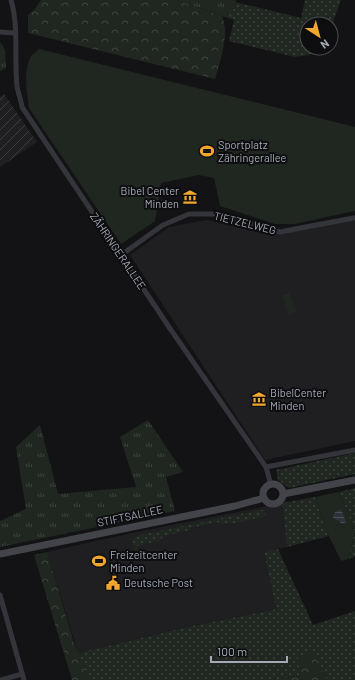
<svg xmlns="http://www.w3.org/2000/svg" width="355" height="680" viewBox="0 0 355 680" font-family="Barlow,sans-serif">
<defs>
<pattern id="industrial-furrows" width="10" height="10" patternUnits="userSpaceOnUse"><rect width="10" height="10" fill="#1f1f22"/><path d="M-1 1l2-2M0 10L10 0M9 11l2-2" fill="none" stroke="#3d3d40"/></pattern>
<pattern id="grass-dots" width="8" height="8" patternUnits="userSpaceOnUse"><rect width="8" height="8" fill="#1f2720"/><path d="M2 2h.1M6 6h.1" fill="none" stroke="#3d443e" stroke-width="1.8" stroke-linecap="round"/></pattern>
<pattern id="forest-crowns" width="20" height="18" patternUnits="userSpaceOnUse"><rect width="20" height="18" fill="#1f2720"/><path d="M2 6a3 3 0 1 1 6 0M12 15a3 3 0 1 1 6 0" fill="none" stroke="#3d443e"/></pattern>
<pattern id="park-tufts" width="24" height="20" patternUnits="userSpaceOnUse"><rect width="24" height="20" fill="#1f2720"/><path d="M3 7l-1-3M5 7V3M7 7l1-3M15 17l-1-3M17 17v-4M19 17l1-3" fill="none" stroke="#3d443e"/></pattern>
<pattern id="water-rules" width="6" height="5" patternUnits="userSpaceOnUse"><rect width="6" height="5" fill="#2b343a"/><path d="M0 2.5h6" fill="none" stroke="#474f54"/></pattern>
</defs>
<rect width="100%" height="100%" fill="#131315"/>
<!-- built -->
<path fill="#1f1f22" d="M 355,215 L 355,441 L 265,460 L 130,255 L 169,227 L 207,220 L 268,235 L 285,228 Z
M 282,503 L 287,547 L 264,552 L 276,609 L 187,627 L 78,653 L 47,552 L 132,533 Z"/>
<!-- industrial -->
<path fill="url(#industrial-furrows)" d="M 4,94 L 37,142 L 0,167 L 0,97 Z"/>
<!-- grass -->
<path fill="url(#grass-dots)" d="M 305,0 L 341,0 L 331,28 L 331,24 L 307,24 L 307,48 L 321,48 L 308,55 L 295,57 L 229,41 L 234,20 L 231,19 L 235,2 L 301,18 Z
M 355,453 L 355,474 L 289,488 L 278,480 L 276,470 Z
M 355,488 L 355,556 L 348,559 L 355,532 L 339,492 Z
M 315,497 L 329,536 L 287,547 L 282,503 Z
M 259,510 L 264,510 L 266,516 L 230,524 L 230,523 L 221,524 L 220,522 L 190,528 L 190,530 L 164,536 L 159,541 L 137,546 L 137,550 L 134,549 L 132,540 L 136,536 Z
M 278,549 L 313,625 L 355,611 L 355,680 L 327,680 L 313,652 L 299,676 L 271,680 L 91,680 L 78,653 L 187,627 L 276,609 L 264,552 Z"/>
<!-- forest -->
<path fill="url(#forest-crowns)" d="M 41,0 L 177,0 L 222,16 C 230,33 220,62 215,79 L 28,33 L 28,15 L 35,9 Z
M 47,552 L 74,643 L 91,680 L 72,680 L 34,555 Z
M 313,652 L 327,680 L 271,680 L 299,676 L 298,657 Z"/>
<!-- park -->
<path fill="url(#park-tufts)" d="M 177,0 L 236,0 L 231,19 Z
M 0,42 L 5,50 L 6,68 L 0,71 Z
M 148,420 L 183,472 L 166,477 L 175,511 L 0,547 L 0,521 L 26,509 L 16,447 L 40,425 L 58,494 L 136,487 L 120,437 Z"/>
<!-- garden -->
<path fill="#1f2720" d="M 39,49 L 355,127 L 355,211 L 294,224 L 275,224 L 220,206 L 214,178 L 199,175 L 161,183 L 155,221 L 121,244 L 29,108 C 27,92 23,74 30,58 C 31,55 36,52 39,49 Z
M 289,293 L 297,311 L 289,314 L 282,296 Z
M 339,492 L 355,532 L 348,559 L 341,561 L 329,536 L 315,497 Z"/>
<!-- water -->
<path fill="url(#water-rules)" d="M 341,509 L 346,522 L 342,524 L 339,521 L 333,518 L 334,513 Z"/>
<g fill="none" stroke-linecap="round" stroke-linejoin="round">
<!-- minor -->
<path stroke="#34353a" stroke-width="5" d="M 11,0 C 19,27 14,58 17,86 C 18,93 21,100 22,107 L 171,330 L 266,467 L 271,485
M 0,32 L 15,33
M 121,255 L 163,225 L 189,214 L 218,214 L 280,232 L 354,218
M 266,467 L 355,450
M 0,595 L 24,680
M 1,680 L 22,674"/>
<!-- secondary -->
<path stroke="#42444a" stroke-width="7" d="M263 494a10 10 0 1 1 20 0a10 10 0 1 1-20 0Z
M 283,494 L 355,480
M 0,554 L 235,506 L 264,498"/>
</g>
<!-- icons -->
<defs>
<symbol id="stadium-bare" viewBox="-9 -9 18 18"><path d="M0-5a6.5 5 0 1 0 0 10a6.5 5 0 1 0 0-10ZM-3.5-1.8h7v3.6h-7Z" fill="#f3a62d" stroke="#0e0e10" stroke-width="2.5" paint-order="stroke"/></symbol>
<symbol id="museum-bare" viewBox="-9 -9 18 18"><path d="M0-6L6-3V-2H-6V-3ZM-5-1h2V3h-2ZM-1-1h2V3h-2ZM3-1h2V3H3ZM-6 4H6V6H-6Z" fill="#f3a62d" stroke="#0e0e10" stroke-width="2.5" paint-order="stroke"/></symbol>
<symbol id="civic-bare" viewBox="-9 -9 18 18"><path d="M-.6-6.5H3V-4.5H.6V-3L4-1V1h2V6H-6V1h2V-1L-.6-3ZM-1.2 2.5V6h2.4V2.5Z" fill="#f3a62d" stroke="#0e0e10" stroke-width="2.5" paint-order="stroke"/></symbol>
</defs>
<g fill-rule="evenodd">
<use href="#stadium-bare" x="197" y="141" width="20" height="20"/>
<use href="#museum-bare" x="180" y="187" width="20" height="20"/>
<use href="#museum-bare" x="249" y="389" width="20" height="20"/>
<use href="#stadium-bare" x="89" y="551" width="20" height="20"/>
<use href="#civic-bare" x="103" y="573" width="20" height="20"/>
</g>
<g text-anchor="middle" stroke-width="4" stroke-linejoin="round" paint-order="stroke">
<!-- poi labels -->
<g font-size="11" fill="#a4aab5" stroke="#0e0e10" text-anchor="start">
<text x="218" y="149">Sportplatz<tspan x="218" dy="13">Zähringerallee</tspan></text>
<text x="179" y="195" text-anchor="end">Bibel Center<tspan x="179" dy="13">Minden</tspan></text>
<text x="270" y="397">BibelCenter<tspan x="270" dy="13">Minden</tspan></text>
<text x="110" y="559">Freizeitcenter<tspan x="110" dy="13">Minden</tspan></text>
<text x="124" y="587">Deutsche Post</text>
</g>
<!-- street labels -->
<g font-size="11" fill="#a4aab5" stroke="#0e0e10">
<text transform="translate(245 223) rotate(14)" y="4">TIETZELWEG</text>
<text transform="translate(118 251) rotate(56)" y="4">ZÄHRINGERALLEE</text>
<text transform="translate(130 516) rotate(-12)" y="4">STIFTSALLEE</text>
</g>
</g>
<!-- north arrow -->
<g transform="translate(319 36) rotate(144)"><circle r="19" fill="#0e0e10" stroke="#4a4c52"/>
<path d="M0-3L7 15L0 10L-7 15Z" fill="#f3a62d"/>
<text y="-6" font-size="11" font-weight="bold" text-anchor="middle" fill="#a4aab5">N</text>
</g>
<!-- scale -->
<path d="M211 656v6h76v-6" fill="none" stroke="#a4aab5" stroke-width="2"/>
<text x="217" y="656" font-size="12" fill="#a4aab5" stroke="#0e0e10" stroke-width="3" paint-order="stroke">100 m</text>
</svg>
